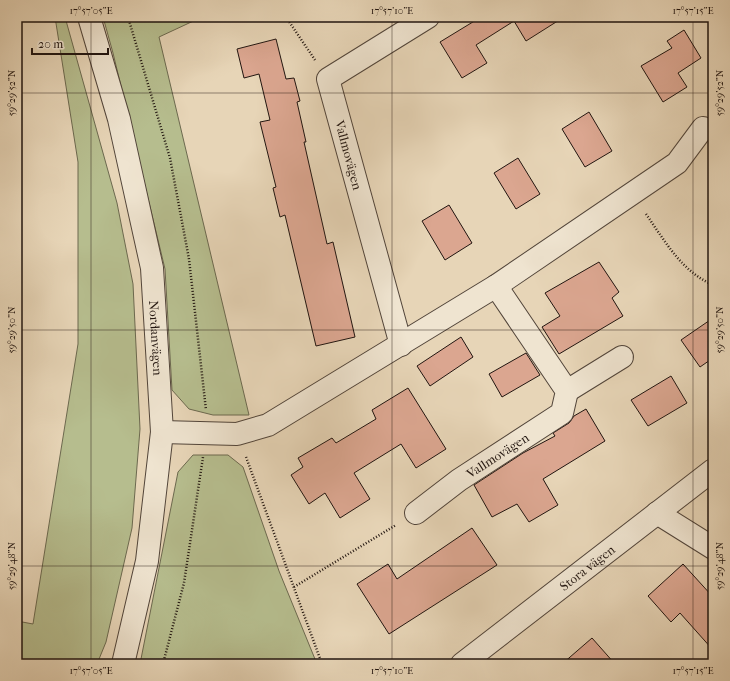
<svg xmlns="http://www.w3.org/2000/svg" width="730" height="681" viewBox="0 0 730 681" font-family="'IM FELL French Canon',serif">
<rect width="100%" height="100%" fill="#e7d5b7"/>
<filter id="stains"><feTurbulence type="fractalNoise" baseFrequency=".005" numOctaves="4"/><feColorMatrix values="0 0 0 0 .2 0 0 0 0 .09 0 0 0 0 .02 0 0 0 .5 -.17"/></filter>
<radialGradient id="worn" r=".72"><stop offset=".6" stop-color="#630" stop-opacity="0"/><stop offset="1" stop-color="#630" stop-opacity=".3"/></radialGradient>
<!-- green -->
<path fill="#b6bd8e" stroke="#6c694f" d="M 55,17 L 65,17 L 117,203 L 133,284 L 140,429 L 132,528 L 106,642 L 97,664 L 17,664 L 17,621 L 33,624 L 78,344 L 78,162 Z
M 103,17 L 202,17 L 159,37 L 249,415 L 213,415 L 189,409 L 172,390 L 165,269 L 113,53 Z
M 193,455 L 228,455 L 243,467 L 279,571 L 317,664 L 140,664 L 178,472 Z"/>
<!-- building -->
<path fill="#dba690" stroke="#211510" d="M 481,17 L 564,17 L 526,41 L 514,21 L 476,45 L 487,63 L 462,78 L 440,42 Z
M 684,30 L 701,58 L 678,73 L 687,87 L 663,102 L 641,66 L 672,48 L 667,41 Z
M 276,39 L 286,79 L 294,78 L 300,101 L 297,102 L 306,142 L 304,142 L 327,244 L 333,242 L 355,337 L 316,346 L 285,215 L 280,217 L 273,188 L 276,187 L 260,122 L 270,120 L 259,74 L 244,78 L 237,49 Z
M 589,112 L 612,151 L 585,167 L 562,129 Z
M 518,158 L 540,194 L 516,209 L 494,173 Z
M 449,205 L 472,243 L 445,260 L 422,221 Z
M 599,262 L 619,292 L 612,298 L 623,316 L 559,354 L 542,327 L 560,316 L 545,293 Z
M 713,318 L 713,358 L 700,367 L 681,340 Z
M 461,337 L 473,357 L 430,386 L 417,366 Z
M 526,353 L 540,375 L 502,397 L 489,374 Z
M 671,376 L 687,403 L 648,426 L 631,400 Z
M 408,388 L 446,449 L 416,468 L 401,444 L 354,473 L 370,499 L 340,518 L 325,493 L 309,504 L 291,475 L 303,467 L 298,458 L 332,438 L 336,443 L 376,419 L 372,410 Z
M 586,409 L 605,441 L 543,479 L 558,505 L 529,522 L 517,504 L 492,517 L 474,485 L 523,453 L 555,436 L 553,433 L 569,423 L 574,416 Z
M 472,528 L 497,565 L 389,634 L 357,584 L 388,564 L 397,579 Z
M 683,564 L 713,597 L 713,650 L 680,613 L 671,622 L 648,596 Z
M 592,638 L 615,664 L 562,664 Z"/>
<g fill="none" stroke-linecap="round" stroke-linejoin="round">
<defs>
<g id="minor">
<path id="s1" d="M 89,17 L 119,119 L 152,268 L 162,432 L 147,561 L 123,664"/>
<path d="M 401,345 L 328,79 L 428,17"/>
<path d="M 567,391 L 622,357"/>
<path d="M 162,432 L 237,434 L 268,425 L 496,286 L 677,163 L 703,128"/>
<path id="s2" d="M 416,513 L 459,480 L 562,413 L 567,391 L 496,286"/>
<path d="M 657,513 L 713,548"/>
<path id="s3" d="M 462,664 L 713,470"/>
</g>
</defs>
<!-- minor casing -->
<use href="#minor" stroke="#52453a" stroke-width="24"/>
<!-- path -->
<path stroke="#211510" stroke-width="2.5" stroke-dasharray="1 2" stroke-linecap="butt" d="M 128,17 L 170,158 L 189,259 L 206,410
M 286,17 L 315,60
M 646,214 C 665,241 681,271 713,285
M 246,457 L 322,664
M 294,587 L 396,525
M 82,664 L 93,662 L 98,664
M 163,664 L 184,583 L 203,457"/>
<!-- minor -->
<use href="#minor" stroke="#efe4d0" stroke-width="22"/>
</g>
<!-- ticks -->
<path fill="none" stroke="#211510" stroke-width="1" stroke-opacity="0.45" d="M 91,17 L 91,664M 392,17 L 392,664M 693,17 L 693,664M 17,93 L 713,93M 17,330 L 713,330M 17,566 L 713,566"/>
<g text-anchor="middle" stroke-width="4" stroke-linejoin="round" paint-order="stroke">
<!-- street labels -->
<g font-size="13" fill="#211510" stroke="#efe4d0">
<text transform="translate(349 155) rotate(75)" y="5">Vallmovägen</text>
<text dy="5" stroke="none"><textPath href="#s1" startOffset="329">Nordanvägen</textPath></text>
<text dy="5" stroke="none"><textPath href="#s2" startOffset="100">Vallmovägen</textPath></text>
<text dy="5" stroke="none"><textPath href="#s3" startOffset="158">Stora vägen</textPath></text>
</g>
</g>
<!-- margin -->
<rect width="730" height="681" fill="none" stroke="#e7d5b7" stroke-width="44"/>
<!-- scale -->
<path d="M32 48v6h76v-6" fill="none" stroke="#211510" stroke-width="2"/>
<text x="38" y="48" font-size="12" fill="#211510" stroke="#efe4d0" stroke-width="3" paint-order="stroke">20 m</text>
<rect x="22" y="22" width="686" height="637" fill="none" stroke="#211510" stroke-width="1.5"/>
<g font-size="10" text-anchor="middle" fill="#211510">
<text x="91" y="14">17°57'05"E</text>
<text x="392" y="14">17°57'10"E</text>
<text x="693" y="14">17°57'15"E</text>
<text transform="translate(11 93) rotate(-90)" y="4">59°29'52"N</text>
<text transform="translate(719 93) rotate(-90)" y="4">59°29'52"N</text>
<text transform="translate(11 330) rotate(-90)" y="4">59°29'50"N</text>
<text transform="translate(719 330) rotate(-90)" y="4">59°29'50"N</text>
<text transform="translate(11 566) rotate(-90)" y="4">59°29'48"N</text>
<text transform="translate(719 566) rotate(-90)" y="4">59°29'48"N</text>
<text x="91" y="674">17°57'05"E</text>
<text x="392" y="674">17°57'10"E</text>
<text x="693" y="674">17°57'15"E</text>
</g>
<rect width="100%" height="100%" filter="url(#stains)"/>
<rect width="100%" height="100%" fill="url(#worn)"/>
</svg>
